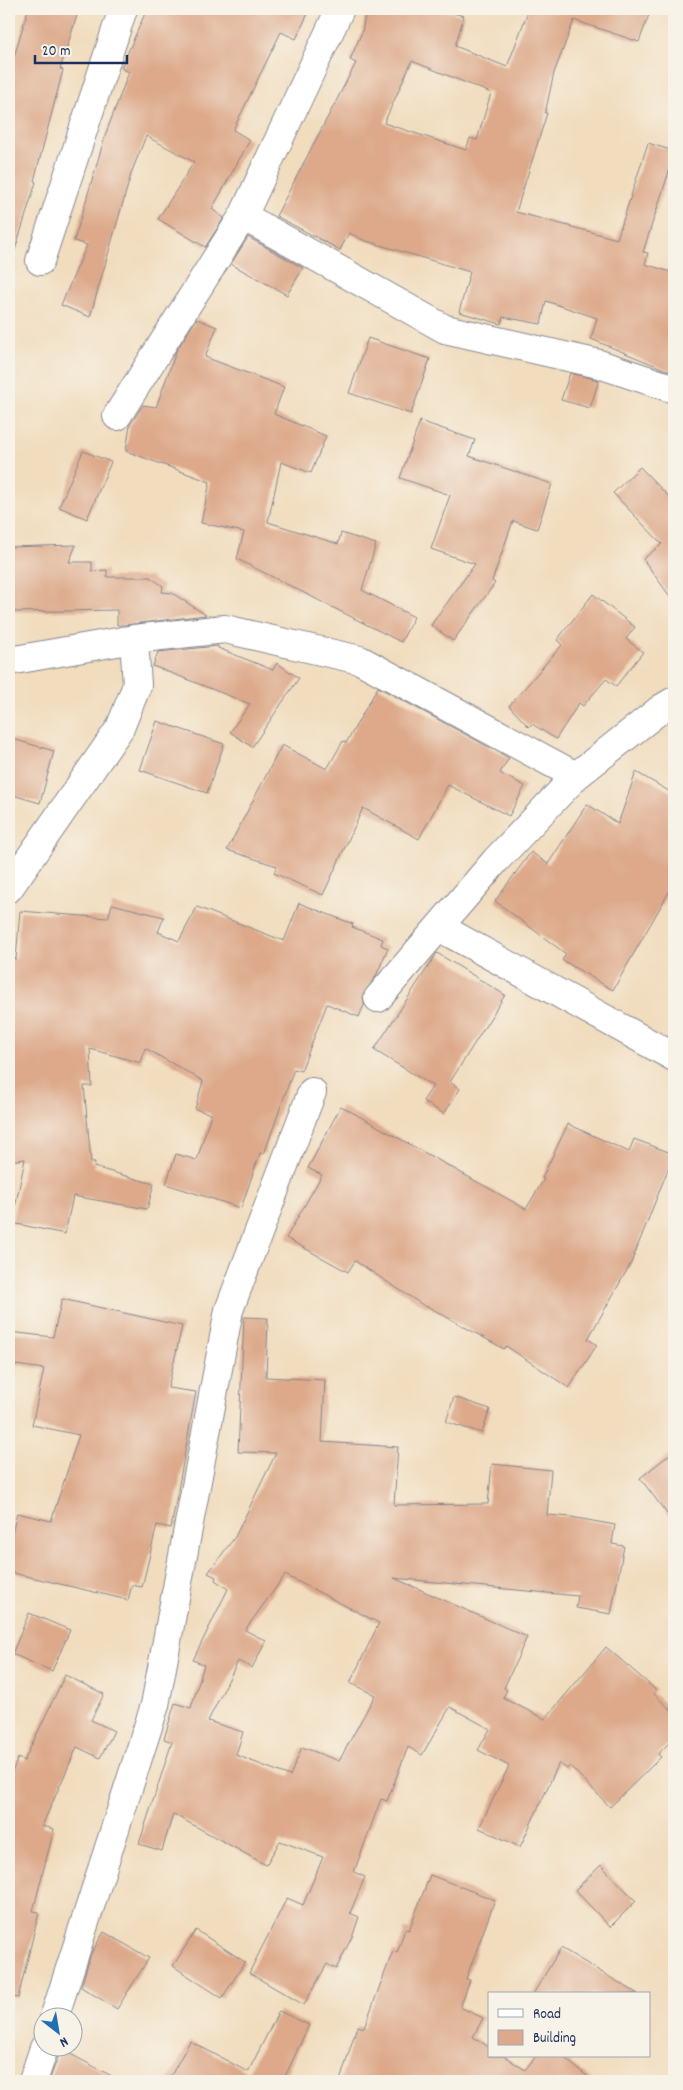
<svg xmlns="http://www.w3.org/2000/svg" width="683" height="2090" viewBox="0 0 683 2090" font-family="Dekko,sans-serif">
<rect width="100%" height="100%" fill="#f7f3e8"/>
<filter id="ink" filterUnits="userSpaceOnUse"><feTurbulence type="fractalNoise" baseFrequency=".02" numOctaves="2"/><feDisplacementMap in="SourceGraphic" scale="10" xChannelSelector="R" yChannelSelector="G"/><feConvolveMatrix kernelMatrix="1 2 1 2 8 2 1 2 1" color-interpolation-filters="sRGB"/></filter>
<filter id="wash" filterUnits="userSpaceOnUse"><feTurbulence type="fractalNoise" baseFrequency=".0096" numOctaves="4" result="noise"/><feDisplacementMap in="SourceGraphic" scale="20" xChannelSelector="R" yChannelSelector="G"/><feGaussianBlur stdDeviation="1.12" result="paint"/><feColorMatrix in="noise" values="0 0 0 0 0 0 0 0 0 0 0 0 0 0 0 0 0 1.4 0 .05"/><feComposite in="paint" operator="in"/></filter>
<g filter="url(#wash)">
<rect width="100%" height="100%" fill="#f1dcbd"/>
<g id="blocks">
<!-- building -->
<path fill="#dda98a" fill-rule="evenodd" d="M 28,9 L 79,9 L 60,69 L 63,70 L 34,181 L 36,182 L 15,250 L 9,249 L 9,74 Z
M 147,9 L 310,9 L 296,39 L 281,32 L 233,130 L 250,140 L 212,209 L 224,218 L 205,247 L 158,219 L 194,162 L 146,136 L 132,171 L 90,317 L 61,305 L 87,245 L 74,241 L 106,133 L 129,72 L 121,68 Z
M 366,9 L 438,9 L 464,16 L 455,46 L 507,67 L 529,9 L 651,9 L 639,42 L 574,20 L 554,73 L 545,113 L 547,113 L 516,212 L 617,239 L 648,143 L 674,151 L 674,156 L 643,252 L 648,253 L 645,264 L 674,273 L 674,373 L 591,339 L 597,318 L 546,301 L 541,324 L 503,317 L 501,324 L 459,312 L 470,272 L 363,240 L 349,233 L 340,250 L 276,216 L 356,63 L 350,60 L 362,32 ZM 412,61 L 491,93 L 477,140 L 470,138 L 466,150 L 384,123 Z
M 248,237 L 303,268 L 287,295 L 231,264 Z
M 197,319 L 217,327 L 205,357 L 284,387 L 274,414 L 326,436 L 311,473 L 281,462 L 268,522 L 338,544 L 341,533 L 376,544 L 362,590 L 414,617 L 401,642 L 237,559 L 244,532 L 201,523 L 210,482 L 126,451 L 130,425 L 143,405 L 156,407 L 177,349 Z
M 368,338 L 430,359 L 411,414 L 349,393 Z
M 570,373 L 599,380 L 590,408 L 561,400 Z
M 420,421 L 475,440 L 469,456 L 552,484 L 537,529 L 513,521 L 492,581 L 495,583 L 453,641 L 431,625 L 475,564 L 431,549 L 450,495 L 400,478 Z
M 83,451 L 111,462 L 87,519 L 59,507 Z
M 640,467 L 674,502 L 674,602 L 643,559 L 662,544 L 613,493 Z
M 76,545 L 69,562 L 92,562 L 92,571 L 107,570 L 107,577 L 150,577 L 163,586 L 162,592 L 172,593 L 206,615 L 125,625 L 117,625 L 117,610 L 10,612 L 9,547 Z
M 593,594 L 635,627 L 626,639 L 643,652 L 616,686 L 606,679 L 583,706 L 579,703 L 556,739 L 532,724 L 529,727 L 509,706 L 562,645 L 557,640 Z
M 218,646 L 218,648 L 273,670 L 277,663 L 299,678 L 252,747 L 230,732 L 250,704 L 153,666 L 158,652 Z
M 378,687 L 509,758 L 500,773 L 525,786 L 509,816 L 448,785 L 419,839 L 363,808 L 323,895 L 274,873 L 277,866 L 227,850 L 282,745 L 327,769 L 343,741 L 346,743 Z
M 157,721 L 224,744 L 207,793 L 140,770 Z
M 9,738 L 54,751 L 40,803 L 9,794 Z
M 636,772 L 674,794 L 674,883 L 613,990 L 562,960 L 566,954 L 495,901 L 531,852 L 548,864 L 587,804 L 618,824 Z
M 299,903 L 353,924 L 352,927 L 383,939 L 381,945 L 388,948 L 376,976 L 363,995 L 364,1005 L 359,1017 L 327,1004 L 301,1071 L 294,1069 L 264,1154 L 260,1153 L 241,1208 L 166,1184 L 176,1154 L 197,1160 L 211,1114 L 195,1109 L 203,1081 L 145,1048 L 141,1063 L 90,1049 L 92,1086 L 84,1086 L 91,1162 L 95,1162 L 94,1167 L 154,1184 L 147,1209 L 73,1196 L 65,1234 L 12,1223 L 25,1159 L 9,1161 L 9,958 L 16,959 L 20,911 L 108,918 L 112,904 L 164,917 L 158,932 L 179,941 L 197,907 L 284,941 Z
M 437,953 L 505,995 L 450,1082 L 460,1089 L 444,1114 L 423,1101 L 433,1086 L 374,1050 Z
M 341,1106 L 526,1209 L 544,1179 L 542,1178 L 568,1124 L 629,1152 L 634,1139 L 674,1154 L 631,1263 L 588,1339 L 597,1345 L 569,1388 L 506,1346 L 504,1349 L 427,1306 L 426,1307 L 355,1261 L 348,1272 L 286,1238 L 322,1175 L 308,1168 Z
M 62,1299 L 182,1326 L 168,1388 L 196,1392 L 171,1528 L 157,1525 L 142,1587 L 132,1585 L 128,1600 L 9,1572 L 9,1546 L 17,1513 L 51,1521 L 79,1435 L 32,1425 L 44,1369 L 9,1364 L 9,1332 L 53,1337 Z
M 244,1317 L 268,1318 L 266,1377 L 325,1380 L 322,1442 L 398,1447 L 394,1505 L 488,1504 L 492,1464 L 551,1470 L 547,1515 L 571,1517 L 615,1525 L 612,1544 L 624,1546 L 611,1614 L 576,1608 L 578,1596 L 394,1578 L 527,1637 L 504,1688 L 507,1690 L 503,1698 L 545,1719 L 606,1647 L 656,1690 L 653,1693 L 674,1713 L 674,1738 L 658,1754 L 661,1757 L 610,1807 L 570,1766 L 567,1769 L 559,1763 L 520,1847 L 479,1828 L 509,1766 L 478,1750 L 490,1729 L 450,1707 L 422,1755 L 408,1747 L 387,1801 L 381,1799 L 354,1872 L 365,1877 L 350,1913 L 359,1917 L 353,1935 L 336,1969 L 327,1964 L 304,2005 L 249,1973 L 287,1898 L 303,1905 L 323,1857 L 280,1841 L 266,1865 L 173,1814 L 162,1851 L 139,1844 L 172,1742 L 164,1739 L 175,1703 L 191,1708 L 204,1665 L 193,1660 L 228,1589 L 215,1580 L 216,1577 L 208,1573 L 235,1537 L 276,1453 L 238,1452 ZM 285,1575 L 379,1623 L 350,1683 L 375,1695 L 339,1761 L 302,1747 L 290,1776 L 236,1755 L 243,1732 L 208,1721 L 238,1661 L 252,1668 L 266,1641 L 245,1630 Z
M 454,1397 L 490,1409 L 482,1433 L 446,1422 Z
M 674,1451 L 674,1523 L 640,1478 Z
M 29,1613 L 70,1630 L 52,1671 L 12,1654 Z
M 65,1675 L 104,1694 L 91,1720 L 114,1731 L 100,1758 L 77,1747 L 42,1826 L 54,1829 L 33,1911 L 39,1912 L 18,1998 L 9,1996 L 9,1779 L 18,1758 L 24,1761 Z
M 601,1865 L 636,1901 L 610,1927 L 575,1890 Z
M 430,1875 L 495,1900 L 466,1979 L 470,1980 L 460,2007 L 483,2018 L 473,2037 L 489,2047 L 489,2056 L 504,2056 L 525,2070 L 536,2056 L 562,2056 L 593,2081 L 340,2081 L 357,2026 L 364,2028 L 393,1951 L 397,1953 L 405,1929 L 409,1930 Z
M 196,1930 L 245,1962 L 222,1998 L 173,1966 Z
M 104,1932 L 149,1958 L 117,2009 L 81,1987 L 91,1953 Z
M 561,1948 L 638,1994 L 533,1994 Z
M 279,2011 L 309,2025 L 283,2081 L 168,2081 L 190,2041 L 248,2072 Z
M 61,2049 L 121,2081 L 49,2081 Z"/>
</g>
</g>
<g filter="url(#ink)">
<use href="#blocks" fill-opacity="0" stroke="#86868e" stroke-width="1"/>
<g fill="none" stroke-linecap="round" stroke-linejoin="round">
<defs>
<path id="minor" d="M 243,216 L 445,329 L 599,364 L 674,389
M 40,261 L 123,9
M 117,416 L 243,216 L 340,9
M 9,661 L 134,639 L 225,629 L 360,660 L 576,776
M 9,888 L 120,728 L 137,685 L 134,639
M 439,927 L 674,1057
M 378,998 L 496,860 L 576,776 L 662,708 L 674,701
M 54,2018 L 155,1705 L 229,1310 L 312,1092
M 33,2081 L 44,2048"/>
</defs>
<!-- minor casing -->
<use href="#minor" stroke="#86868e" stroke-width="30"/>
<!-- minor -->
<use href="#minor" stroke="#fff" stroke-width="28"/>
</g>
</g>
<!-- margin -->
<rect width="683" height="2090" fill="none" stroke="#f7f3e8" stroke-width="30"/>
<!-- legend -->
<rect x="488" y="1992" width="162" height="65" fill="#f7f3e8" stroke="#9fa5b1"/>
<rect x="498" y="2009" width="25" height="8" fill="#ffffff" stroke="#9fa5b1"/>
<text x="533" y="2018" font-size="15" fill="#1b2f5e">Road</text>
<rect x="498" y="2030" width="25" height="15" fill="#dda98a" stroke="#9fa5b1"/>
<text x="533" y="2042" font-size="15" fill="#1b2f5e">Building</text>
<!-- north arrow -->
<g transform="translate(58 2032) rotate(149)"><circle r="24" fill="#f7f3e8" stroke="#9fa5b1"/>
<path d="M0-4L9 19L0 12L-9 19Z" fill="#1f6fb2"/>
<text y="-8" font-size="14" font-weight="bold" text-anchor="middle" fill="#1b2f5e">N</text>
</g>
<!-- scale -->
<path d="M35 55v8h92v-8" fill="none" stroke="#1b2f5e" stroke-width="2.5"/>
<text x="42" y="55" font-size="15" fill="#1b2f5e" stroke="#f7f3e8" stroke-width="4" paint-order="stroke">20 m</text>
</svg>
